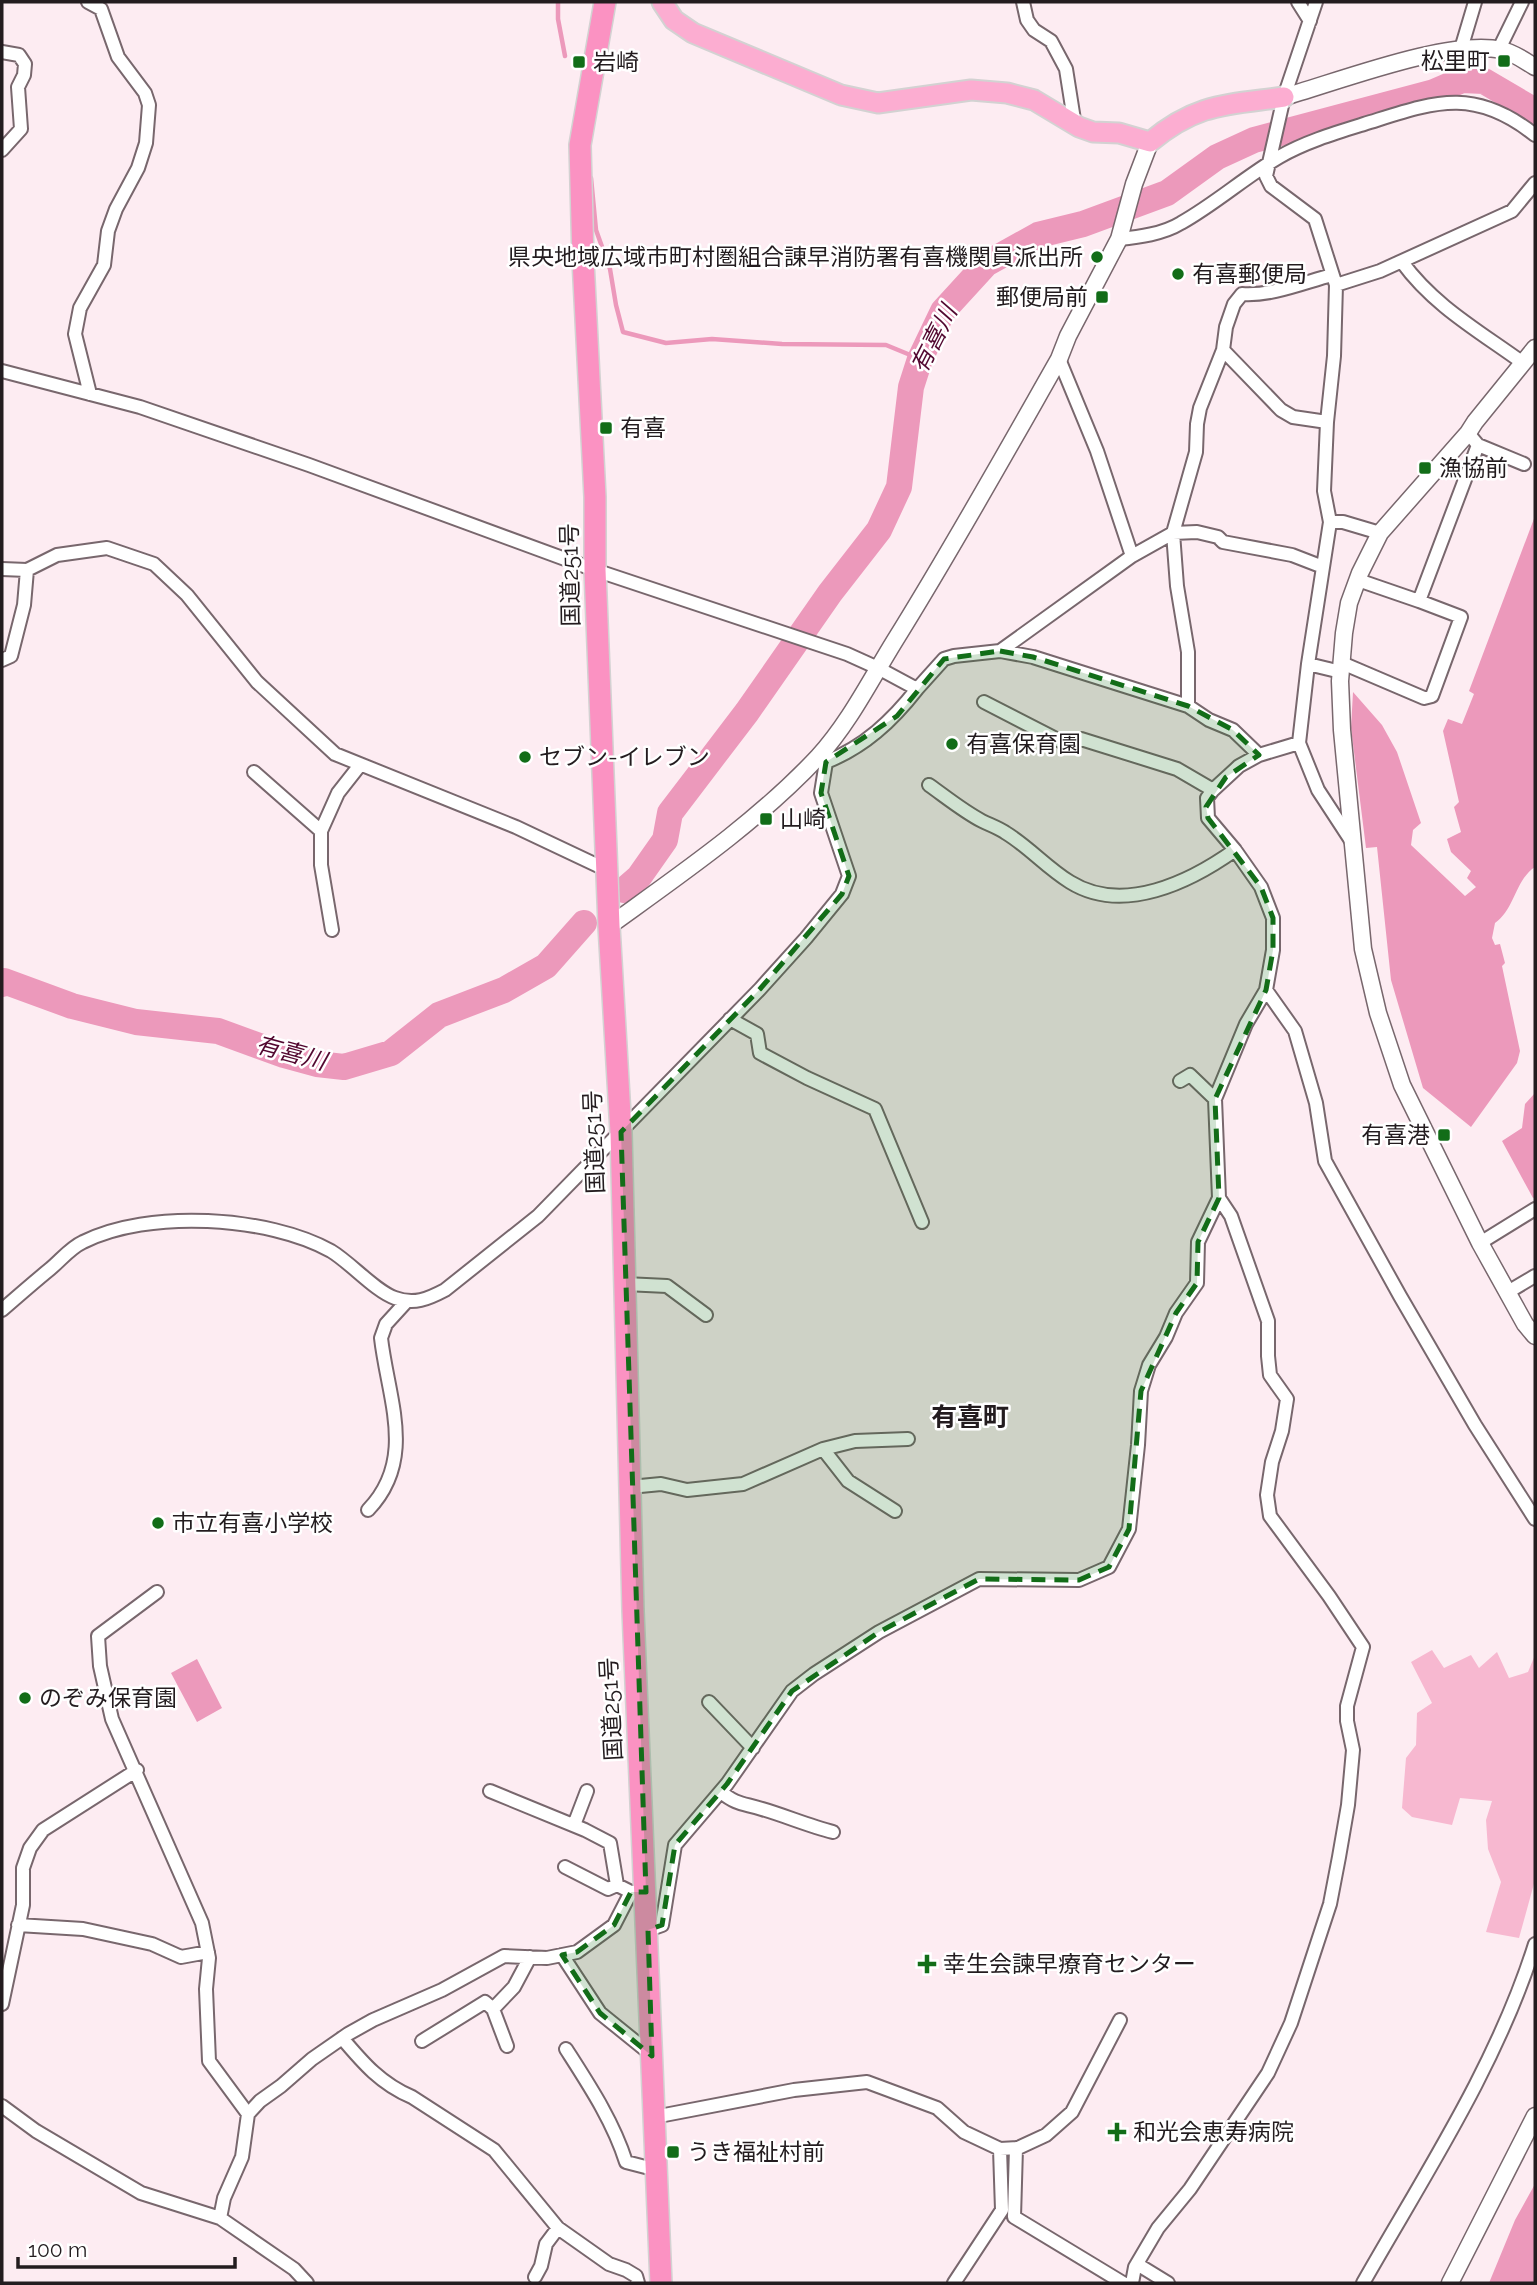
<svg xmlns="http://www.w3.org/2000/svg" width="1537" height="2285" viewBox="0 0 1537 2285" font-family="Raleway,'Noto Sans JP',sans-serif">
<rect width="100%" height="100%" fill="#fdecf2"/>
<!-- green -->
<path fill="#f7b8d0" d="M 1432,1650 L 1444,1668 L 1471,1655 L 1479,1668 L 1497,1652 L 1509,1678 L 1528,1672 L 1535,1655 L 1535,1880 L 1519,1938 L 1486,1932 L 1501,1882 L 1488,1849 L 1486,1820 L 1492,1801 L 1460,1798 L 1452,1825 L 1412,1817 L 1402,1808 L 1406,1758 L 1416,1745 L 1417,1713 L 1432,1703 L 1411,1662 Z"/>
<!-- water -->
<path fill="#ec99bb" d="M 1535,516 L 1535,867 C 1515,880 1515,909 1495,923 L 1492,938 L 1495,945 L 1500,944 L 1505,963 L 1502,966 L 1520,1051 L 1517,1063 L 1471,1127 L 1423,1088 L 1391,980 L 1377,847 L 1366,848 L 1351,728 L 1353,692 L 1382,725 L 1397,752 L 1421,823 L 1413,830 L 1411,845 L 1465,896 L 1476,887 L 1467,878 L 1471,871 L 1451,852 L 1447,839 L 1461,832 L 1454,807 L 1459,802 L 1443,731 L 1448,719 L 1462,724 L 1474,694 L 1469,691 Z
M 1535,1093 L 1535,1197 L 1533,1198 L 1502,1141 L 1522,1128 L 1525,1104 Z
M 197,1659 L 222,1708 L 197,1722 L 171,1673 Z
M 1535,2184 L 1535,2283 L 1489,2283 L 1515,2220 Z"/>
<g fill="none" stroke-linecap="round" stroke-linejoin="round">
<!-- stream -->
<path stroke="#ec99bb" stroke-width="4.5" d="M 558,2 L 558,19 L 565,56
M 591,178 L 596,230 L 610,269 L 616,305 L 623,332 L 666,343 L 712,339 L 782,344 L 886,345 L 920,359"/>
<!-- river -->
<path stroke="#ec99bb" stroke-width="26" d="M 624,890 L 639,877 L 665,840 L 670,813 L 747,712 L 830,593 L 879,530 L 899,487 L 911,387 L 920,359 L 943,311 L 986,264 L 1038,235 L 1083,224 L 1167,193 L 1217,157 L 1254,140 L 1434,92 L 1462,80 L 1484,81 L 1535,111
M 2,984 L 4,981 L 72,1006 L 136,1022 L 218,1031 L 284,1055 L 317,1064 L 344,1067 L 391,1053 L 439,1015 L 504,990 L 546,966 L 584,923"/>
<defs>
<path id="minor" d="M 88,2 L 101,9 L 118,57 L 145,93 L 149,105 L 146,143 L 138,168 L 116,209 L 108,231 L 104,265 L 80,308 L 75,334 L 90,394
M 1023,2 L 1027,20 L 1034,30 L 1051,41 L 1066,69 L 1075,126
M 1298,2 L 1310,21
M 1316,2 L 1284,97 L 1266,176 L 1271,186 L 1315,219 L 1336,285 L 1334,356 L 1327,422 L 1324,491 L 1330,522 L 1308,664 L 1299,743 L 1318,790 L 1352,842
M 1461,49 L 1475,2
M 1499,49 L 1522,2
M 2,52 L 19,55 L 25,64 L 24,75 L 18,87 L 21,129 L 2,150
M 1119,239 C 1139,237 1163,234 1181,223 C 1215,204 1245,177 1279,157 C 1305,142 1335,133 1364,124 C 1432,103 1472,85 1535,135
M 1402,262 C 1434,306 1479,331 1523,363
M 1336,285 L 1380,271 L 1512,211 L 1535,183
M 1223,350 L 1281,410 L 1293,417 L 1327,422
M 1059,359 L 1097,451 L 1132,556
M 2,371 L 140,407 L 309,465 L 595,570 L 847,654 L 878,668 L 917,689 L 944,659 L 954,656 L 1000,651 L 1033,657 L 1188,706 L 1209,720 L 1233,730 L 1259,755
M 1478,445 L 1524,464
M 1330,522 L 1343,522 L 1380,533
M 2,569 L 27,570 L 57,555 L 107,548 L 154,564 L 187,595 L 257,682 L 335,754 L 516,827 L 607,870
M 1358,580 L 1419,601
M 1000,651 L 1132,556 L 1173,533 L 1197,532 L 1218,537 L 1223,542 L 1292,555 L 1323,567
M 2,660 L 11,656 L 24,605 L 27,570
M 1342,663 L 1424,698 L 1432,696 L 1461,617 L 1419,601 L 1478,445 L 1468,433
M 1308,664 L 1341,672
M 984,702 L 1066,744 L 1081,739 L 1177,769 L 1213,790
M 1188,706 L 1188,652 L 1177,586 L 1173,533 L 1196,452 L 1197,424 L 1200,408 L 1223,350 L 1226,327 L 1234,304 L 1242,294 C 1272,296 1302,283 1332,275
M 826,762 C 864,747 892,721 917,689
M 254,772 L 321,831 L 338,793 L 360,765
M 929,785 C 946,797 963,811 982,821 C 990,825 999,828 1006,833 C 1029,847 1047,868 1070,882 C 1123,915 1190,882 1235,850
M 321,831 L 321,865 L 332,930
M 1266,990 L 1295,1031 L 1316,1103 L 1325,1161 L 1400,1296 L 1475,1425 L 1535,1519
M 730,1019 L 757,1034 L 760,1053 L 807,1078 L 875,1109 L 922,1222
M 1180,1081 L 1190,1075 L 1215,1099
M 1480,1243 L 1535,1209
M 625,1284 L 667,1286 L 706,1315
M 1508,1292 L 1535,1276
M 2,1310 C 18,1296 34,1282 50,1269 C 61,1260 70,1248 83,1242 C 148,1209 268,1216 331,1251 C 351,1263 375,1291 395,1298 C 414,1305 428,1299 445,1290 L 538,1216 L 760,989 L 806,938 L 842,894 L 849,876 L 821,793 L 826,762 L 819,755
M 823,1449 L 848,1481 L 895,1511
M 630,1487 L 661,1484 L 687,1490 L 743,1484 L 823,1449 L 855,1441 L 908,1439
M 368,1510 C 417,1459 388,1399 381,1338 L 386,1324 L 407,1301
M 157,1592 L 98,1636 L 100,1666 L 112,1719 L 202,1923 L 209,1958 L 206,1989 L 209,2061 L 248,2114
M 709,1702 L 753,1748
M 490,1791 L 585,1830 L 610,1843 L 617,1885 L 631,1892 L 638,1892
M 721,1792 C 737,1805 743,1803 762,1809 C 786,1816 809,1826 833,1832
M 574,1825 L 587,1791
M 565,1867 L 608,1889 L 617,1885
M 18,1925 L 83,1929 L 152,1944 L 181,1957 L 208,1952
M 648,1930 L 662,1925 L 675,1845 L 727,1784 L 792,1691 L 814,1674 L 879,1632 L 979,1579 L 1079,1580 L 1109,1567 L 1129,1529 L 1138,1445 L 1141,1391 L 1149,1365 L 1166,1337 L 1176,1313 L 1197,1283 L 1198,1242 L 1219,1198 L 1215,1099 L 1246,1024 L 1266,990 L 1273,950 L 1273,918 L 1261,887 L 1235,850 L 1208,818 L 1207,798 L 1213,790 L 1239,766 L 1259,755 L 1299,743
M 562,1955 L 600,2013 L 652,2055
M 2,2004 L 23,1905 L 23,1868 L 30,1848 L 43,1830 L 137,1770
M 493,2009 L 507,2046
M 342,2038 C 363,2063 381,2084 412,2097 L 494,2150 L 558,2228 L 609,2264 L 626,2270 L 636,2276 L 638,2283
M 422,2041 L 485,2002 L 493,2009 L 514,1987 L 530,1957
M 566,2049 C 589,2085 613,2121 626,2162 L 657,2170
M 2,2106 L 36,2131 L 141,2193 L 220,2218
M 654,2117 L 794,2090 L 867,2082 L 937,2108 L 964,2132 L 1000,2149 L 1018,2148 L 1046,2135 L 1072,2112 L 1120,2020
M 1016,2148 L 1014,2217 L 1123,2283
M 1137,2264 L 1168,2283
M 535,2277 L 541,2266 L 546,2244 L 558,2228
M 307,2283 L 294,2269 L 220,2218 L 224,2198 L 242,2157 L 248,2114 L 260,2101 L 281,2086 L 312,2059 L 348,2034 L 373,2020 L 442,1990 L 504,1956 L 547,1958 L 577,1952 L 614,1925 L 631,1892
M 954,2283 L 1002,2210 L 1000,2149
M 1132,2283 L 1135,2267 L 1158,2228 L 1190,2189 L 1268,2073 L 1291,2023 L 1330,1904 L 1339,1857 L 1348,1805 L 1353,1750 L 1347,1721 L 1347,1706 L 1363,1647 L 1329,1596 L 1270,1516 L 1267,1495 L 1272,1462 L 1282,1431 L 1287,1399 L 1270,1375 L 1268,1356 L 1268,1321 L 1231,1216 L 1219,1198
M 1363,2283 C 1425,2174 1497,2065 1535,1944"/>
<path id="tertiary" d="M 1284,97 C 1337,82 1451,38 1501,50 C 1513,52 1525,61 1535,67
M 1535,348 L 1475,422 L 1468,433 L 1380,533 L 1360,573 L 1349,603 L 1344,633 L 1340,681 L 1342,730 L 1363,949 L 1378,1013 L 1402,1085 L 1480,1243 L 1525,1324 L 1535,1336
M 609,926 C 681,874 757,822 818,757 C 849,723 870,681 894,642 C 952,549 1005,454 1059,359 L 1068,336 L 1119,239 L 1134,184 L 1150,142
M 1450,2283 L 1535,2116"/>
<path id="primary" d="M 662,2 L 674,20 L 693,33 L 841,95 L 878,103 L 971,90 L 1007,93 L 1034,100 L 1079,127 L 1093,132 L 1119,133 L 1150,142 C 1197,103 1226,105 1284,97"/>
<path id="trunk" d="M 605,2 L 580,145 L 583,260 L 595,497 L 595,570 L 609,926 L 621,1132 L 633,1611 L 661,2283"/>
</defs>
<!-- minor casing -->
<use href="#minor" stroke="#78676d" stroke-width="16"/>
<!-- tertiary casing -->
<use href="#tertiary" stroke="#78676d" stroke-width="19"/>
<!-- primary casing -->
<use href="#primary" stroke="#d3d2d2" stroke-width="23"/>
<!-- trunk casing -->
<use href="#trunk" stroke="#d3d2d2" stroke-width="24"/>
<!-- minor -->
<use href="#minor" stroke="#fff" stroke-width="12"/>
<!-- tertiary -->
<use href="#tertiary" stroke="#fff" stroke-width="16"/>
<!-- primary -->
<use href="#primary" stroke="#fcadd1" stroke-width="19"/>
<!-- trunk -->
<use href="#trunk" stroke="#fb92c2" stroke-width="21"/>
</g>
<!-- marked area -->
<path fill="#126d18" fill-opacity="0.2" stroke="#126d18" stroke-width="5" stroke-dasharray="14 9" stroke-linejoin="round" d="M 1000,651 L 1033,657 L 1188,706 L 1233,730 L 1259,755 L 1226,777 L 1206,807 L 1208,818 L 1261,887 L 1273,918 L 1273,950 L 1266,990 L 1215,1099 L 1219,1198 L 1198,1242 L 1197,1283 L 1176,1313 L 1141,1391 L 1129,1529 L 1109,1567 L 1079,1580 L 979,1579 L 879,1632 L 792,1691 L 727,1784 L 675,1845 L 662,1925 L 648,1930 L 652,2056 L 600,2013 L 562,1955 L 577,1952 L 614,1925 L 631,1892 L 646,1892 L 621,1132 L 760,989 L 842,894 L 849,876 L 821,793 L 826,762 L 897,716 L 944,659 Z"/>
<!-- markers -->
<g fill="#126d18" stroke="#fff" stroke-width="2.5">
<rect x="1497" y="54" width="14" height="14" rx="3.5"/>
<rect x="572" y="55" width="14" height="14" rx="3.5"/>
<circle cx="1097" cy="257" r="7"/>
<circle cx="1178" cy="274" r="7"/>
<rect x="1095" y="290" width="14" height="14" rx="3.5"/>
<rect x="599" y="421" width="14" height="14" rx="3.5"/>
<rect x="1418" y="461" width="14" height="14" rx="3.5"/>
<circle cx="952" cy="744" r="7"/>
<circle cx="525" cy="757" r="7"/>
<rect x="759" y="812" width="14" height="14" rx="3.5"/>
<rect x="1437" y="1128" width="14" height="14" rx="3.5"/>
<circle cx="158" cy="1523" r="7"/>
<circle cx="25" cy="1698" r="7"/>
<path d="M923.5 1953.5h7v7h7v7h-7v7h-7v-7h-7v-7h7z"/>
<path d="M1113.5 2121.5h7v7h7v7h-7v7h-7v-7h-7v-7h7z"/>
<rect x="666" y="2145" width="14" height="14" rx="3.5"/>
</g>
<g text-anchor="middle" stroke-width="5" stroke-linejoin="round" paint-order="stroke">
<!-- poi labels -->
<g font-size="23" fill="#231c1f" stroke="#fff" text-anchor="start">
<text x="1490" y="69" text-anchor="end">松里町</text>
<text x="593" y="70">岩崎</text>
<text x="1083" y="265" text-anchor="end">県央地域広域市町村圏組合諌早消防署有喜機関員派出所</text>
<text x="1192" y="282">有喜郵便局</text>
<text x="1088" y="305" text-anchor="end">郵便局前</text>
<text x="620" y="436">有喜</text>
<text x="1439" y="476">漁協前</text>
<text x="966" y="752">有喜保育園</text>
<text x="539" y="765">セブン-イレブン</text>
<text x="780" y="827">山崎</text>
<text x="1430" y="1143" text-anchor="end">有喜港</text>
<text x="172" y="1531">市立有喜小学校</text>
<text x="39" y="1706">のぞみ保育園</text>
<text x="943" y="1972">幸生会諫早療育センター</text>
<text x="1133" y="2140">和光会恵寿病院</text>
<text x="687" y="2160">うき福祉村前</text>
</g>
<!-- street labels -->
<g font-size="23" fill="#231c1f" stroke="#fff">
<text transform="translate(570 575) rotate(-91)" y="8">国道251号</text>
<text transform="translate(594 1142) rotate(-92)" y="8">国道251号</text>
<text transform="translate(611 1709) rotate(-93)" y="8">国道251号</text>
</g>
<!-- water labels -->
<g font-size="24" font-style="italic" fill="#520830" stroke="#fff">
<text transform="translate(934 339) rotate(-63)" y="8">有喜川</text>
<text transform="translate(291 1053) rotate(15)" y="8">有喜川</text>
</g>
<!-- quarter labels -->
<g font-size="26" font-weight="bold" fill="#231c1f" stroke="#fff">
<text x="970" y="1426">有喜町</text>
</g>
</g>
<!-- border -->
<rect width="1537" height="2285" fill="none" stroke="#231c1f" stroke-width="7"/>
<!-- scale -->
<path d="M18 2257v10h217v-10" fill="none" stroke="#231c1f" stroke-width="3.5"/>
<text x="28" y="2257" font-size="21" fill="#231c1f" stroke="#ffffff" stroke-width="5" paint-order="stroke">100 m</text>
</svg>
